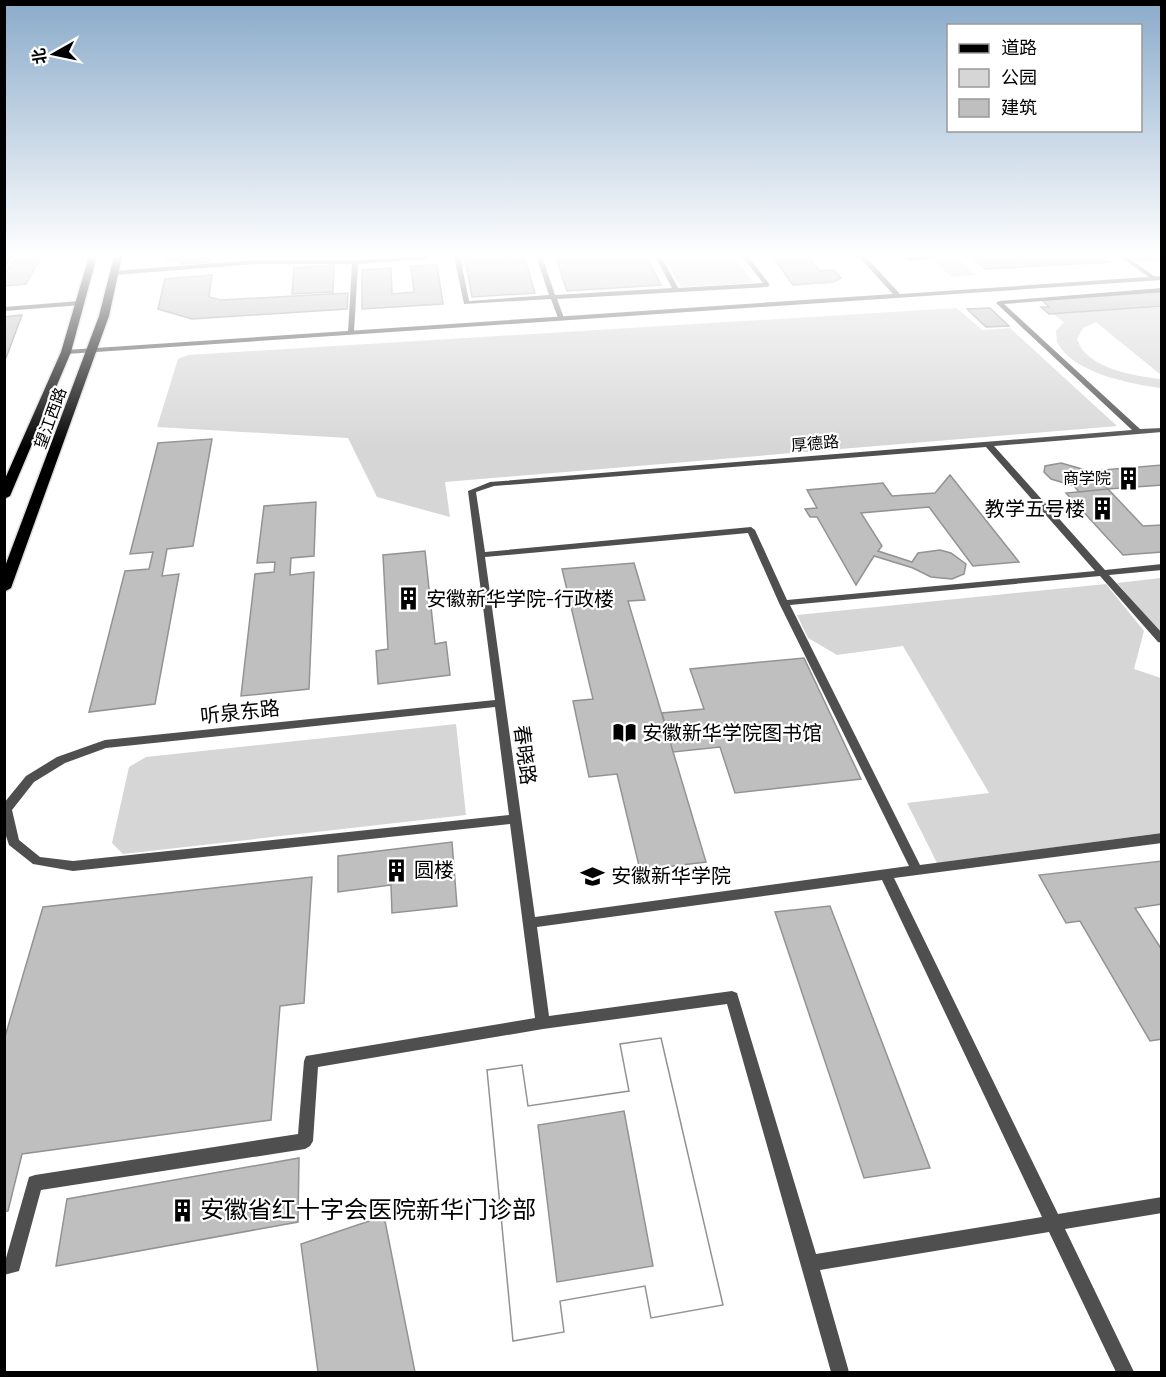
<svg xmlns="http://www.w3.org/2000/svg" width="1166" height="1377" viewBox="0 0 1166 1377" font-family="Barlow,'Noto Sans SC',sans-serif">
<rect width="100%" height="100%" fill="#fff"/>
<!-- green -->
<path fill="#d6d6d6" d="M 664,256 L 734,256 L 753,283 L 681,287 Z
M 957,258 L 977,275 L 951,277 L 932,259 Z
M 1161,307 L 1161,375 L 1096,322 L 1083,328 L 1077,339 C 1086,369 1136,376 1161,379 L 1161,388 C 1131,384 1072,373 1057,342 L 1056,331 L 1064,322 L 1053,314 Z
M 957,308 L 982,330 L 1010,328 L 1117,426 L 445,482 L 450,517 L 377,497 L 348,438 L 157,427 L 178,359 L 188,355 Z
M 1161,578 L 1161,633 L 1117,583 Z
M 1106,584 L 1144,631 L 1134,669 L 1161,678 L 1161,833 L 937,863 L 907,803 L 989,793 L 903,646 L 837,655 L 808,638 L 797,615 Z
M 456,724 L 466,815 L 123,854 L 112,843 L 129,767 L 146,757 Z"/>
<!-- building -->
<path fill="#bfbfbf" stroke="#939393" stroke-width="1.5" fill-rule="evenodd" d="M 16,256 L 41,256 L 26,284 L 4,286 L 4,275 Z
M 167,256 L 211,256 L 210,262 L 180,264 L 181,260 L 166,261 Z
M 465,256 L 524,256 L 535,293 L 472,297 Z
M 555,256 L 646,256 L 661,285 L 567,291 Z
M 772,256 L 808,256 L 820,271 L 834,270 L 841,278 L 833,282 L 793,285 Z
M 1102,256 L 1110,262 L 985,269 L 972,257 Z
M 1129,256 L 1158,256 L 1162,259 L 1136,261 Z
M 334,265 L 333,292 L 292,294 L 294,268 Z
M 437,265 L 443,304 L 362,309 L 362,270 L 391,268 L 392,294 L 414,292 L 411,266 Z
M 212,275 L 209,297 L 221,300 L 348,293 L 347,309 L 192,319 L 158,309 L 165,279 Z
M 1162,292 L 1162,306 L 1049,314 L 1041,307 L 1049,307 L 1042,300 Z
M 990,308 L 1009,326 L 986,327 L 967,309 Z
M 22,315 L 6,358 L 4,358 L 4,317 Z
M 212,439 L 193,546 L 167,549 L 162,576 L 179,574 L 155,704 L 89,712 L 125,571 L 149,569 L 153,552 L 130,554 L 158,443 Z
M 1061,463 L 1089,471 L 1108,489 L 1079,492 L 1074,486 L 1051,479 L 1044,472 L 1045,466 Z
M 1162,465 L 1162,485 L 1108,489 L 1089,471 Z
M 950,475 L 1019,562 L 973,566 L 929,507 L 861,513 L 882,546 L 878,551 L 912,562 L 918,553 L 940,550 L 951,553 L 966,564 L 964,574 L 952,579 L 931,577 L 913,568 L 874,556 L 856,585 L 817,517 L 810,517 L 805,509 L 817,508 L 807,490 L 883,483 L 892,496 L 935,493 Z
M 1108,489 L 1143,526 L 1162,525 L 1162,552 L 1123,555 L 1066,493 Z
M 316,502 L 314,556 L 291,558 L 290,575 L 314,572 L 309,689 L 241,696 L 255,574 L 274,572 L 275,562 L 257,563 L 264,506 Z
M 425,551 L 435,644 L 446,642 L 450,675 L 378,684 L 376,651 L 388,649 L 383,555 Z
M 634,563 L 645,600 L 628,601 L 706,862 L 640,870 L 617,774 L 589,777 L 573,701 L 593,699 L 562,569 Z
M 804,658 L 861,779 L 735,793 L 720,747 L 673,752 L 662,713 L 704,709 L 690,669 Z
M 452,842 L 457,906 L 392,913 L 391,885 L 338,892 L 338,856 Z
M 1162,861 L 1162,904 L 1135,908 L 1162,950 L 1162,1039 L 1150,1041 L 1080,921 L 1066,923 L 1039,875 Z
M 312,877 L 304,1003 L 280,1006 L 271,1120 L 22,1154 L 8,1211 L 4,1212 L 4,1040 L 43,907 Z
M 830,906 L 930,1168 L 864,1178 L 775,912 Z
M 661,1038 L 723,1305 L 651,1318 L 645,1286 L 560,1301 L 564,1332 L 513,1341 L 487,1070 L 522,1065 L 528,1106 L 629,1091 L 620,1044 ZM 624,1111 L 653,1266 L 557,1282 L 538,1125 Z
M 661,1038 L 723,1305 L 651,1318 L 645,1286 L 560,1301 L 564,1332 L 513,1341 L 487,1070 L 522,1065 L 528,1106 L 629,1091 L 620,1044 Z
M 299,1158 L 298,1222 L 56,1266 L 67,1199 Z
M 384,1216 L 415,1372 L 318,1372 L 301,1244 Z"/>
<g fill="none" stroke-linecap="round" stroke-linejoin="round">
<defs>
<path id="primary" d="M 89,256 L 97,256 L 71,352 L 10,496 L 4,499 L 4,481 L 61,352 Z
M 114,256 L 122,256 L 109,316 L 11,588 L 4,592 L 4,569 L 99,316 Z"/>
</defs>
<!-- primary casing -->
<use href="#primary" stroke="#dbdbdb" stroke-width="3"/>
<!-- service -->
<path fill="#4f4f4f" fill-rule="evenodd" d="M 7,256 L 13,256 L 4,270 L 4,261 Z
M 427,256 L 429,257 L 429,259 L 358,264 L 354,332 L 351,334 L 348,332 L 352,264 L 255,264 L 114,275 L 111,273 L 114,271 L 255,260 L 355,260 Z
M 454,256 L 460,256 L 469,301 L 549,295 L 536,256 L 542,256 L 555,295 L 672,288 L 655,256 L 661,256 L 678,288 L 763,283 L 742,256 L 748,256 L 770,285 L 767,287 L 557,299 L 564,318 L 561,320 L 558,318 L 551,299 L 464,304 Z
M 902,256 L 951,256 L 908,261 Z
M 1119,256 L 1126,256 L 1158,279 L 1153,280 Z
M 1162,288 L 1162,292 L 1004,304 L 1140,429 L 1162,428 L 1162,432 L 994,446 L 1105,570 L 1162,564 L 1162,570 L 1109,575 L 1162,633 L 1162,643 L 1158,642 L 1100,576 L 790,605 L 920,865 L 1162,833 L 1162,843 L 894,878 L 1058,1214 L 1162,1197 L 1162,1213 L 1065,1229 L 1134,1372 L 1116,1372 L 1049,1232 L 820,1270 L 849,1372 L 831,1372 L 727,1004 L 543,1029 L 318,1067 L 313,1141 L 310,1146 L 305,1149 L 41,1190 L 19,1271 L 4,1275 L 4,1258 L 6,1258 L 29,1177 L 35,1175 L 298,1134 L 304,1061 L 306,1056 L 535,1018 L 510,824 L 73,871 L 33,864 L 9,845 L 4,830 L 4,803 L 26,776 L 57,757 L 105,740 L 495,700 L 468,491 L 490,482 L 1132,430 L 996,303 L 999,301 ZM 986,447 L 1095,571 L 787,600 L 755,530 L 751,527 L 485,552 L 476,492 L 494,486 ZM 748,533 L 779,603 L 909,866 L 535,917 L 485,557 ZM 495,707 L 509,815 L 73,861 L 40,857 L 19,840 L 12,810 L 34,782 L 65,763 L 106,748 ZM 882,880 L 1042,1217 L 816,1254 L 737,993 L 732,991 L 549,1016 L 537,927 Z"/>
<!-- minor -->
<path fill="#4f4f4f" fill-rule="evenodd" d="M 79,301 L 82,301 L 82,305 L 4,311 L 4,307 Z"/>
<!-- tertiary -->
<path fill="#4f4f4f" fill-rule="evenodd" d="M 858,256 L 865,256 L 900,294 L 1162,276 L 1162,280 L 66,354 L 62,352 L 66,350 L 893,294 Z"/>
<!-- primary -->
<use href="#primary" fill="#000" fill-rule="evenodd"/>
</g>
<!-- sky -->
<linearGradient id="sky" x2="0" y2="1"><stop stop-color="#8aabca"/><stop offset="0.57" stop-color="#fff"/><stop offset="1" stop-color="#fff" stop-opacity="0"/></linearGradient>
<rect width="1166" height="449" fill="url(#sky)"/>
<!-- icons -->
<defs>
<symbol id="building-bare" viewBox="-9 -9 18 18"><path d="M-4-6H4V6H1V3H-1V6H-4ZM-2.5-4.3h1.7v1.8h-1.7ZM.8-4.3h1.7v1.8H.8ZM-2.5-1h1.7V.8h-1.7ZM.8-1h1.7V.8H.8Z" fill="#000" stroke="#fff" stroke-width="2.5" paint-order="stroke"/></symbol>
<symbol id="library-bare" viewBox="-9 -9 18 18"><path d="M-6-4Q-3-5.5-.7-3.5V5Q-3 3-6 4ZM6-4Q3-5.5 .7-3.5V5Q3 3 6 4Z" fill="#000" stroke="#fff" stroke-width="2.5" paint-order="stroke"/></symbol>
<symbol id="university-bare" viewBox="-9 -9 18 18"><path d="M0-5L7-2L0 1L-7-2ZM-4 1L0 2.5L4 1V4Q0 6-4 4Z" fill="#000" stroke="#fff" stroke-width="2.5" paint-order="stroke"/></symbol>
</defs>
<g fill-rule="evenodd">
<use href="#building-bare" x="1112" y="462" width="33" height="33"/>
<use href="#building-bare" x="1086" y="492" width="33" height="33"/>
<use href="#building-bare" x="392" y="582" width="33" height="33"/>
<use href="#library-bare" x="608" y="716" width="33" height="33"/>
<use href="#building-bare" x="380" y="854" width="33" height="33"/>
<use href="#university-bare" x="576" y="860" width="33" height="33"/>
<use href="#building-bare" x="166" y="1194" width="33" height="33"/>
</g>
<g text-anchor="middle" stroke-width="4.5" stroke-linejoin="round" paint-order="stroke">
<!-- far-street labels -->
<g font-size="16" fill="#000" stroke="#fff">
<text transform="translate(50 418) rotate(-70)" y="6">望江西路</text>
<text transform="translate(815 443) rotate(-5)" y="6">厚德路</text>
</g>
<!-- far-poi labels -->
<g font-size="16" fill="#000" stroke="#fff" text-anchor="end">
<text x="1111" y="484">商学院</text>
</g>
<!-- poi labels -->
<g font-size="20" fill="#000" stroke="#fff" text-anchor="start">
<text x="1085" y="516" text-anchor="end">教学五号楼</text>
<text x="426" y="606">安徽新华学院-行政楼</text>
<text x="642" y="740">安徽新华学院图书馆</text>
<text x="414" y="877">圆楼</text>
<text x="611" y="883">安徽新华学院</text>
</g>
<!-- street labels -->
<g font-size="20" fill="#000" stroke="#fff">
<text transform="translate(240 712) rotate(-6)" y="7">听泉东路</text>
<text transform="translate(525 755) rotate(83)" y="7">春晓路</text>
</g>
<!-- near-poi labels -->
<g font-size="24" fill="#000" stroke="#fff" text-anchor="start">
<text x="200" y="1218">安徽省红十字会医院新华门诊部</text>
</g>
</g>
<!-- border -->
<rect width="1166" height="1377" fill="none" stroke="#000000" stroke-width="12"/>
<!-- legend -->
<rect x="947" y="24" width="195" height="108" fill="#ffffff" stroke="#999999" stroke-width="1.5"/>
<rect x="959" y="44" width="30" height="9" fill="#000000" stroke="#999999" stroke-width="1.5"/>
<text x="1001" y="54" font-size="18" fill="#000000">道路</text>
<rect x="959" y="69" width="30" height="18" fill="#d6d6d6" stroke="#999999" stroke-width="1.5"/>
<text x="1001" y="84" font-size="18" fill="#000000">公园</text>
<rect x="959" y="99" width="30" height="18" fill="#bfbfbf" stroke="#999999" stroke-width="1.5"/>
<text x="1001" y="114" font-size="18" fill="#000000">建筑</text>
<!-- north arrow -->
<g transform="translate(54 54) rotate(261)" stroke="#ffffff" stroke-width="4.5" paint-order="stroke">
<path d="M0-4.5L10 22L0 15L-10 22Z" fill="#000000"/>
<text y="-9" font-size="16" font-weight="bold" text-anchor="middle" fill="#000000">北</text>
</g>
</svg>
